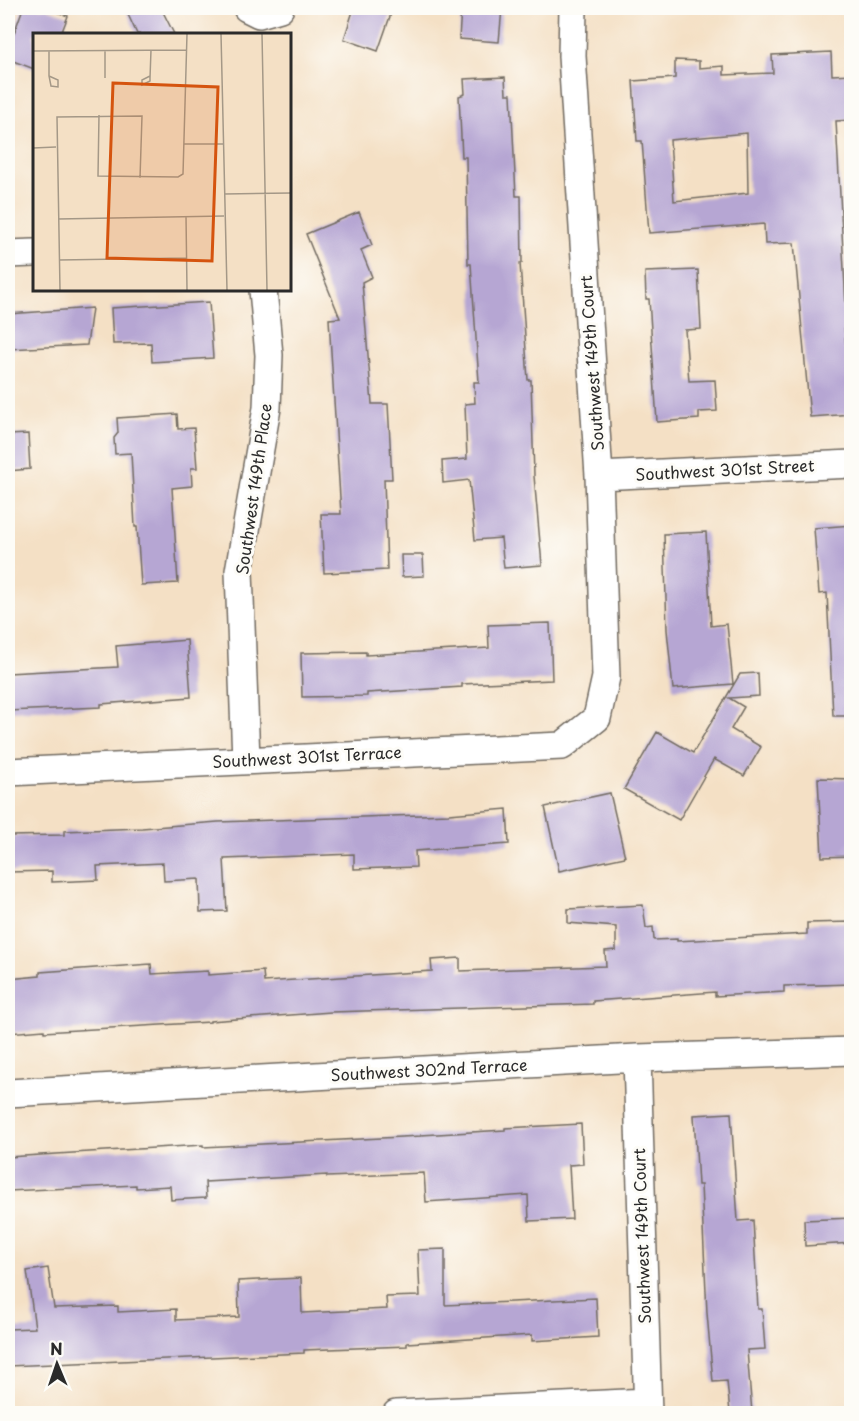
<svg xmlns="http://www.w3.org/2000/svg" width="859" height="1421" viewBox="0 0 859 1421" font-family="'Playpen Sans',sans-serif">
<rect width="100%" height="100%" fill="#fdfcf7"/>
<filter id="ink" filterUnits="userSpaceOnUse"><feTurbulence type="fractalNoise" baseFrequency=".0167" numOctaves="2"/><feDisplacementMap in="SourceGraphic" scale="12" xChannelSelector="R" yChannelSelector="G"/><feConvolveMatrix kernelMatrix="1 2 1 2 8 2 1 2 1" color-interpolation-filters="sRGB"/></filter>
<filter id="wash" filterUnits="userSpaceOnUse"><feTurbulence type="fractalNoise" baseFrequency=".008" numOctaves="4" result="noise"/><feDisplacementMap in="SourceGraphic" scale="24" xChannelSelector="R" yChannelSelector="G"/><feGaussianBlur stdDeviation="1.35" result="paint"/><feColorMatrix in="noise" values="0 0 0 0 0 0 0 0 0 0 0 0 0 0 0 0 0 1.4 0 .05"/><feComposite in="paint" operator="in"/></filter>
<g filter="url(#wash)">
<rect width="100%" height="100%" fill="#f4e0c5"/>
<g id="blocks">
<!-- building -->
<path fill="#b6a6d3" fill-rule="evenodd" d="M 23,8 L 45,8 L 68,16 L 61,34 L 34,34 L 34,69 L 8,59 L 8,50 Z
M 125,8 L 161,8 L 174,34 L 137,34 Z
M 354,8 L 393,8 L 378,51 L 344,39 Z
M 461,8 L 502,8 L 499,42 L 459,39 Z
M 831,52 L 832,75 L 852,74 L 852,120 L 836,121 L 847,325 L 844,325 L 852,414 L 810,417 L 794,243 L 765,244 L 764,224 L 649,233 L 642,141 L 637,141 L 633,81 L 675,78 L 675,60 L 699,61 L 699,68 L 724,66 L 724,75 L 773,73 L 772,55 ZM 747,133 L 748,193 L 674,201 L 670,140 Z
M 505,77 L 506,94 L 511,94 L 516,196 L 521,196 L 522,263 L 520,263 L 528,380 L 531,380 L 534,476 L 542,565 L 504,568 L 501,538 L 475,540 L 469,480 L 443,483 L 442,461 L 467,459 L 465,404 L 475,403 L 474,382 L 479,382 L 471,264 L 468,264 L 466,157 L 462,157 L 459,96 L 465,94 L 464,79 Z
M 359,212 L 372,245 L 361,250 L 372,277 L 362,282 L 372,404 L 388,404 L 392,479 L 384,479 L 387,570 L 324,573 L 321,514 L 341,514 L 329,319 L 340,318 L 306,234 Z
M 698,270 L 701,329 L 685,330 L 689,381 L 715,380 L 717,411 L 699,412 L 699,419 L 657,422 L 649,299 L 646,299 L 645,272 Z
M 209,302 L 213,358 L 152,362 L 151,343 L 113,344 L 111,308 Z
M 92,308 L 87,345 L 8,349 L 8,314 Z
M 177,414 L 178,429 L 194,428 L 197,468 L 191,468 L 192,486 L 172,488 L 178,583 L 141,585 L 137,527 L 135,527 L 131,453 L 115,454 L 114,438 L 118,433 L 117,418 Z
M 28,434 L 30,469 L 8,471 L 8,435 Z
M 852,525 L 852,716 L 833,716 L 827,593 L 819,594 L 814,528 Z
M 706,532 L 711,626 L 727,624 L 733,684 L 673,689 L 667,630 L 664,534 Z
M 401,555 L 423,555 L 424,576 L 402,577 Z
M 550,623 L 552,680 L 462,684 L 462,687 L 367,693 L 367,696 L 302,697 L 301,653 L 366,652 L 366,655 L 489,648 L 488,625 Z
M 187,640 L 191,697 L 101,704 L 101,707 L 8,711 L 8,673 L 118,667 L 116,646 Z
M 758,673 L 759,696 L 729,698 L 744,707 L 731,729 L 761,747 L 744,776 L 714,759 L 679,820 L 624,789 L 657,732 L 693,753 L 740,674 Z
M 818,778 L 852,779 L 852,856 L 822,857 Z
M 610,793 L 625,857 L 559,871 L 545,807 Z
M 507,809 L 509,844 L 415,851 L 416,867 L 354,869 L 354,854 L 224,859 L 227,911 L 200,912 L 199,879 L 164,881 L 163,863 L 97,866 L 98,880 L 52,882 L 52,871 L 8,872 L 8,836 L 64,835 L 64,831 L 142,828 L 218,822 L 449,814 Z
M 643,905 L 646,928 L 653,927 L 654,940 L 677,939 L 677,941 L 807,934 L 807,923 L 852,922 L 852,984 L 784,986 L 784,992 L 715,996 L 715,992 L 593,1001 L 593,1004 L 331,1012 L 210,1021 L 210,1022 L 44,1032 L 44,1030 L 8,1033 L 8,979 L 40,976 L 40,972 L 151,964 L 152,974 L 208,971 L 208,975 L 263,971 L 264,982 L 432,971 L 431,960 L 460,958 L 460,971 L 606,966 L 605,951 L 616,950 L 616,927 L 568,923 L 568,909 Z
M 731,1113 L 738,1221 L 753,1220 L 758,1309 L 762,1309 L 765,1349 L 747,1350 L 752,1413 L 730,1413 L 727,1381 L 713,1382 L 707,1313 L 701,1185 L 698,1185 L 694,1115 Z
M 581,1124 L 583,1164 L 569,1165 L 572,1219 L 529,1221 L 528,1195 L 426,1202 L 424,1173 L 327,1177 L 327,1175 L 205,1182 L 206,1198 L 171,1200 L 170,1186 L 136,1188 L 136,1185 L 8,1191 L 8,1157 L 203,1145 L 203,1147 L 421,1136 L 421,1135 L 505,1130 L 505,1128 Z
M 852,1218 L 852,1243 L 805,1246 L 804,1220 Z
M 445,1249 L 445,1305 L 596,1298 L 598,1337 L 532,1341 L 532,1335 L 407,1343 L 407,1346 L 304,1350 L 304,1353 L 8,1366 L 8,1329 L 35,1328 L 27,1271 L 48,1268 L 54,1308 L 118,1306 L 118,1312 L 176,1309 L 176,1320 L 239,1317 L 238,1281 L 301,1278 L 302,1313 L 387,1309 L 386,1297 L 420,1296 L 418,1250 Z"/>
</g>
</g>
<g filter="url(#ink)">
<use href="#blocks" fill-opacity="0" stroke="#716a61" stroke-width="1.5"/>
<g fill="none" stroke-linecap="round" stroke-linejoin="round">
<defs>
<path id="minor" d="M 247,8 L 259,14 L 280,8
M 8,254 L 34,253
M 599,476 L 852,464
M 246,760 L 239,571 L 267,408 L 269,355 L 263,290
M 8,772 L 562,746 L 597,718 L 606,677 L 599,476 L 572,56 L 573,8
M 637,1058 L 648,1414
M 8,1093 L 637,1058 L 852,1051
M 396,1414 L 647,1402"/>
</defs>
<!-- minor casing -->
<use href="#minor" stroke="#716a61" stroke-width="30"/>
<!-- minor -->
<use href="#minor" stroke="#fff" stroke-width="27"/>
</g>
</g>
<g text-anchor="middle" stroke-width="6" stroke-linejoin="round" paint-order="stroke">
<!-- street labels -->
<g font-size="16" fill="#2b2b2b" stroke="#fdfcf7">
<text transform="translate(592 363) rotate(-94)" y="6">Southwest 149th Court</text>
<text transform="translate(725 470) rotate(-3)" y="6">Southwest 301st Street</text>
<text transform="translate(254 489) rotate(-82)" y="6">Southwest 149th Place</text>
<text transform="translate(307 757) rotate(-3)" y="6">Southwest 301st Terrace</text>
<text transform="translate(429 1070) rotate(-3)" y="6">Southwest 302nd Terrace</text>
<text transform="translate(642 1236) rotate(-92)" y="6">Southwest 149th Court</text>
</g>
</g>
<!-- overview -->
<g transform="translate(33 33)">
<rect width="258" height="258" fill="#f4e0c5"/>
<path fill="none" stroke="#a49887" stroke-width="1.5" d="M 188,1 L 194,257M 229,1 L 234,257M 0,18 L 154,17M 16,18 L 16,43 L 18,53 L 25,54 L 25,47 L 16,43M 117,43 L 109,47 L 109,52 L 117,48 L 117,45 L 118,17M 72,45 L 72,18M 66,82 L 65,143 L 145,144 L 150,141 L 154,1M 151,111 L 190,111M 0,115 L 23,114M 191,161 L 258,160M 153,183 L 154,257M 25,186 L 191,183M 26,227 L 153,225M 27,257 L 24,84 L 109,83 L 107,145"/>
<path fill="#d5540f" fill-opacity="0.15" stroke="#d5540f" stroke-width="3" d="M 80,50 L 185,54 L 179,228 L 74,225 Z"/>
<rect width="258" height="258" fill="none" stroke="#2b2b2b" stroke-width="3"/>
</g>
<!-- margin -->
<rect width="859" height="1421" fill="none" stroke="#fdfcf7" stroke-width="30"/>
<!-- north arrow -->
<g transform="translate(57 1364) rotate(358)" stroke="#fdfcf7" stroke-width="4.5" paint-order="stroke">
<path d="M0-4.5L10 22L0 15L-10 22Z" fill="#2b2b2b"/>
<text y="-9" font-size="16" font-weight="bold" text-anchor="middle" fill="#2b2b2b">N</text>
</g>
</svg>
